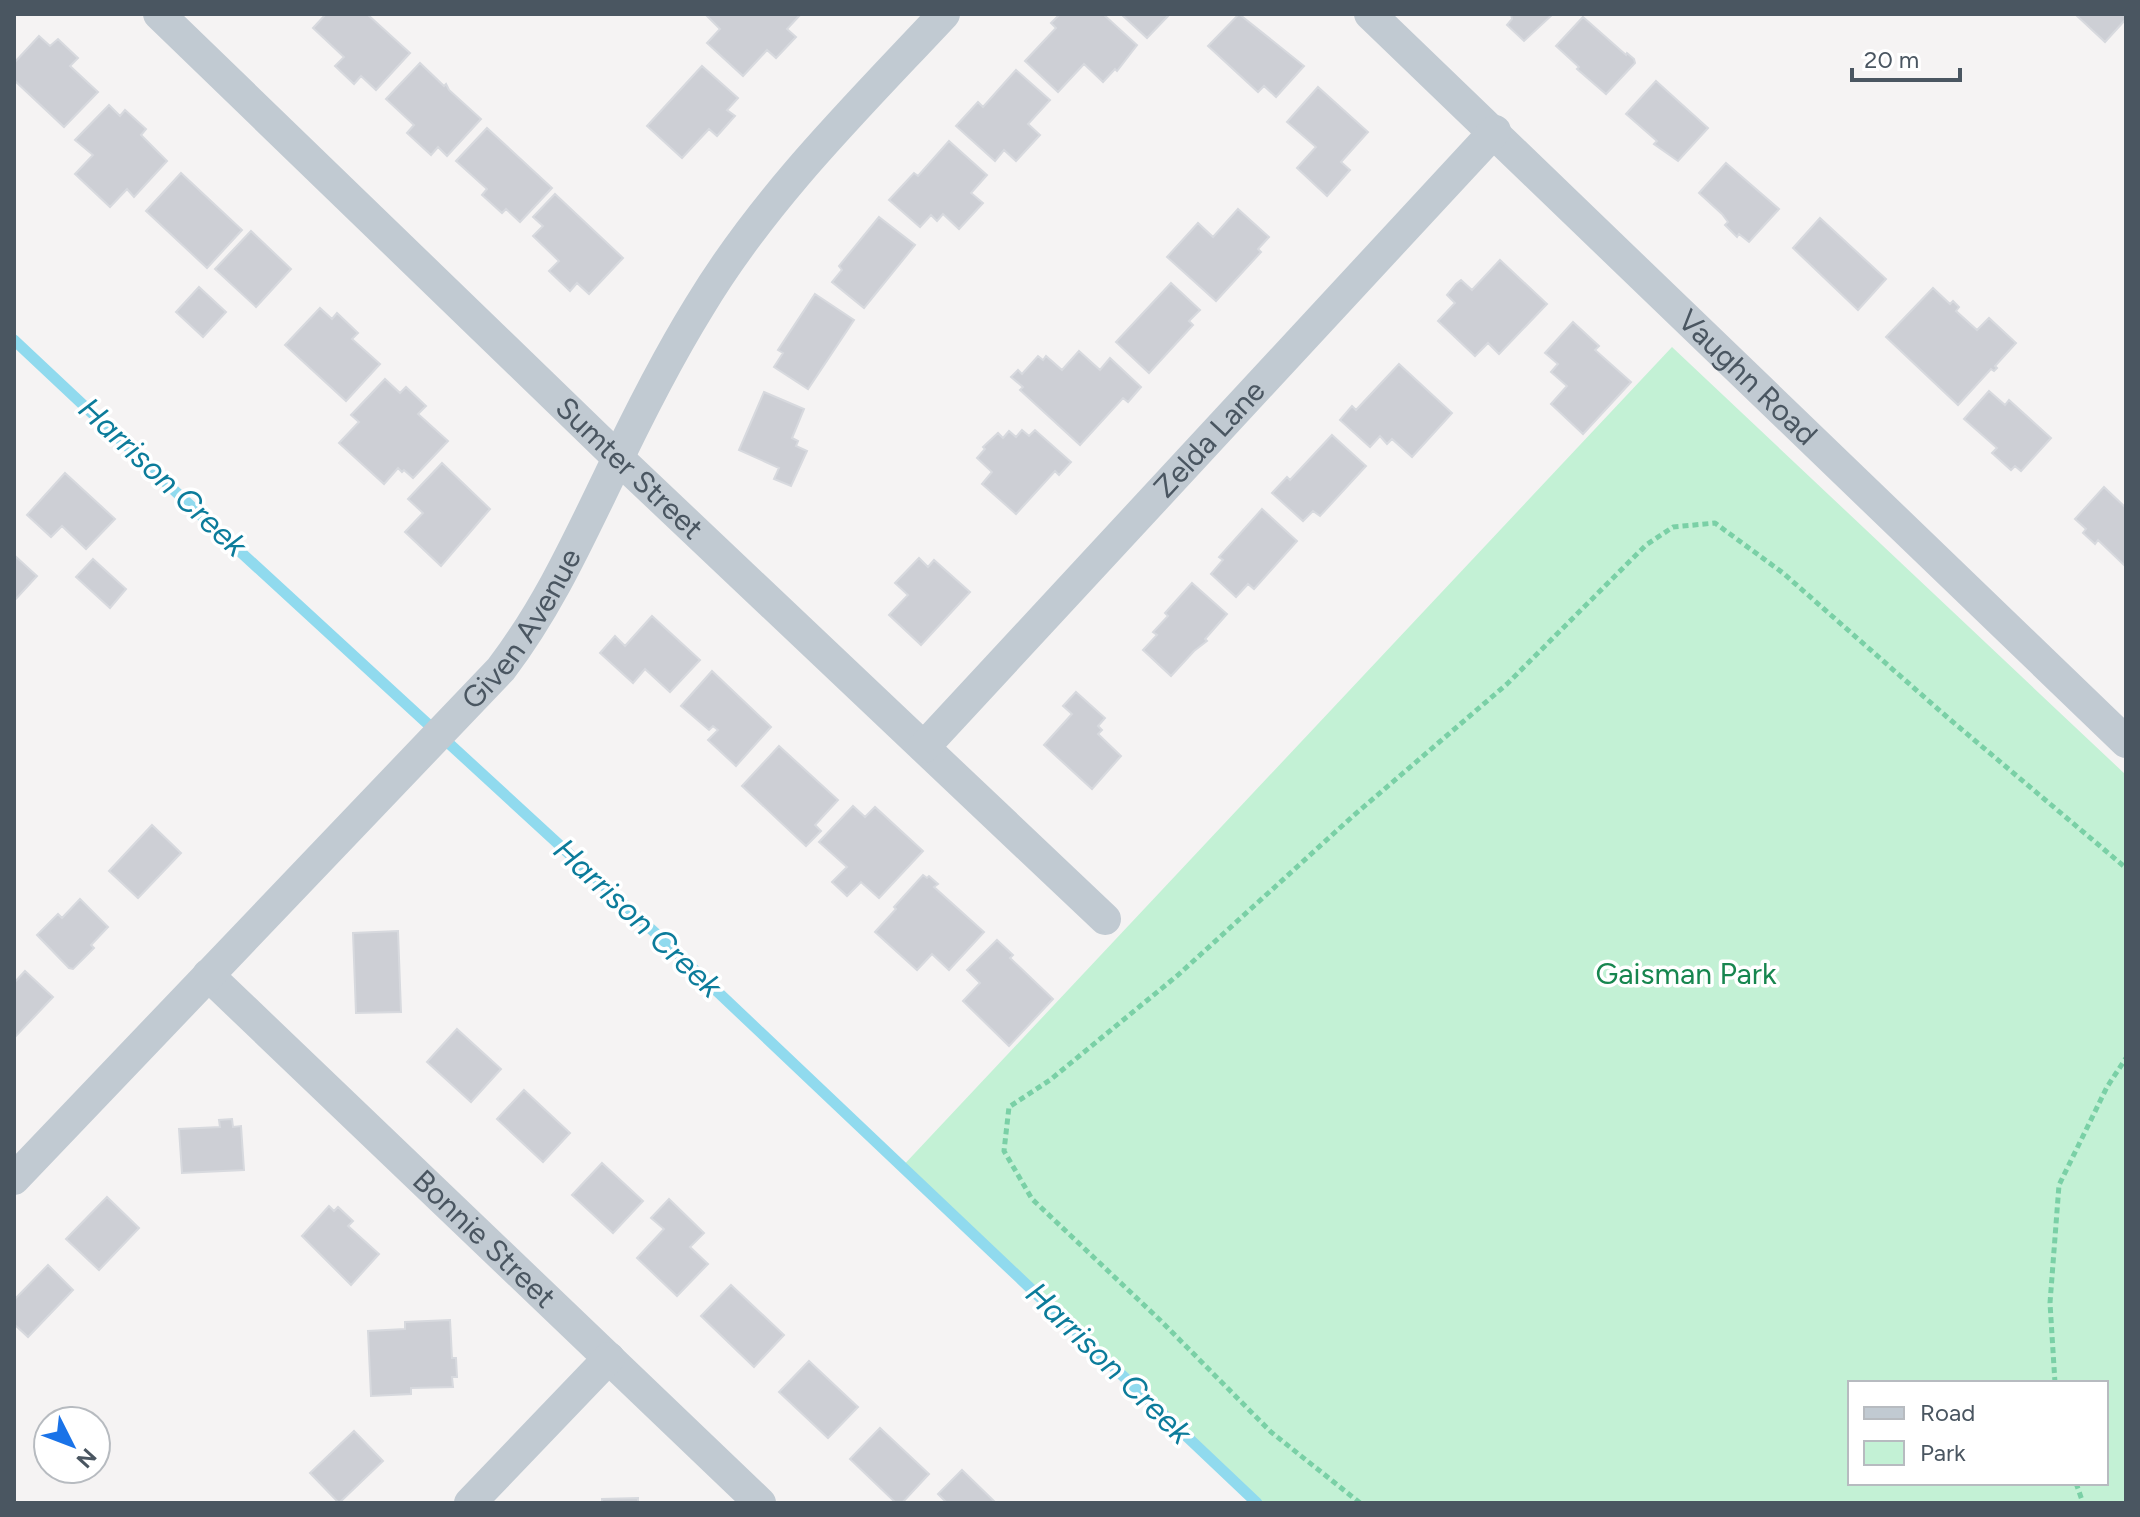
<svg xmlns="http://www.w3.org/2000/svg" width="2140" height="1517" viewBox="0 0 2140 1517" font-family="Figtree,sans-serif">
<rect width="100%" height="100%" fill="#f5f3f3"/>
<!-- green -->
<path fill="#c3f1d5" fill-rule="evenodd" d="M 1672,347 L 2126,775 L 2126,1503 L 1260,1503 L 899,1170 ZM 1850,1383 L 2106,1383 L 2106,1483 L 1850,1483 Z"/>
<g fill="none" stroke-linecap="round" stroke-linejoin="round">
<!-- stream -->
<path stroke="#90daee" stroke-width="11" d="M 14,340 L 209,523 L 664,941 L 1257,1503"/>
</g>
<!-- building -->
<path fill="#cdcfd5" stroke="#d7d9de" stroke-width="2" d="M 326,14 L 367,14 L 410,53 L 376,90 L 361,76 L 354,84 L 335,66 L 344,57 L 313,28 Z
M 705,14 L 801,14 L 787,29 L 796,37 L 776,58 L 767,50 L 743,76 L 707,43 L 720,29 Z
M 1060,14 L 1103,14 L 1137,45 L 1117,71 L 1115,69 L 1103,82 L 1084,64 L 1058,92 L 1025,61 L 1056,28 L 1051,23 Z
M 1121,14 L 1170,14 L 1147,38 Z
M 1239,14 L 1304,66 L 1276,97 L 1264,86 L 1258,92 L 1208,46 Z
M 1511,14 L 1553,14 L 1524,41 L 1507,25 L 1512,19 Z
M 2075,14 L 2126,14 L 2126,19 L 2105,42 Z
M 1583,17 L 1626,55 L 1627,53 L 1634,59 L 1635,63 L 1606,94 L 1577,69 L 1579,67 L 1556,46 Z
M 39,36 L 50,46 L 58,39 L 78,58 L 70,66 L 98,92 L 64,127 L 14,80 L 14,63 Z
M 420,63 L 444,86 L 446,84 L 449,90 L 481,119 L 447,156 L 438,147 L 431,155 L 407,133 L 414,125 L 386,99 Z
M 702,66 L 738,98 L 727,110 L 735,116 L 717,136 L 709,129 L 682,158 L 647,126 Z
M 1016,70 L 1050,100 L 1028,124 L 1040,135 L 1016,161 L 1004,150 L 995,161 L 956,126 L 978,102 L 983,107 Z
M 1656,81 L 1708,128 L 1678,161 L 1654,144 L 1657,141 L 1626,114 Z
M 1318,87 L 1368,132 L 1341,162 L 1350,170 L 1327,196 L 1297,168 L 1316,147 L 1287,122 Z
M 109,105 L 120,116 L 125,110 L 146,129 L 141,135 L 167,161 L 134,197 L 127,189 L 110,207 L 75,174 L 93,155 L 75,140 Z
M 487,128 L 552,188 L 520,222 L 506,209 L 502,213 L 482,195 L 487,189 L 456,161 Z
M 949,141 L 987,175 L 971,193 L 983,203 L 959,229 L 943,214 L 937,221 L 931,215 L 920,227 L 889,200 L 914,173 L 918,176 Z
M 1726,163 L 1779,209 L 1749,242 L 1739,234 L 1737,237 L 1725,225 L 1728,222 L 1722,214 L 1699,193 Z
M 181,173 L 242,230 L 207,268 L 146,211 Z
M 555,194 L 623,258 L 589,294 L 577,283 L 570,291 L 549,271 L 559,261 L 533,236 L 543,226 L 533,217 Z
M 1238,209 L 1269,237 L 1258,249 L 1261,252 L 1216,301 L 1167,257 L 1198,223 L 1213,237 Z
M 879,217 L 915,245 L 864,308 L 832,282 L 842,270 L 839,266 Z
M 1820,218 L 1886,279 L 1858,310 L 1793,248 Z
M 251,231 L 291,269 L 256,307 L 215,269 Z
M 1500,260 L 1547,304 L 1499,354 L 1488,343 L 1475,356 L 1438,321 L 1455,303 L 1447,295 L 1456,284 L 1461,280 L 1472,290 Z
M 1171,283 L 1200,310 L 1189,321 L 1193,325 L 1149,373 L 1116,342 Z
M 199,287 L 226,312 L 203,337 L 176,312 Z
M 1933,288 L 1950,304 L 1953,301 L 1959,307 L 1956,311 L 1977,330 L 1989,318 L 2016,343 L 1995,366 L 1997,368 L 1994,371 L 1991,369 L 1958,405 L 1886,337 Z
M 815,294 L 854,320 L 808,389 L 774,367 L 783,353 L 778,350 Z
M 320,308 L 332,319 L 337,313 L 358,333 L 352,339 L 380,364 L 346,401 L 285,345 Z
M 1573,322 L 1599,346 L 1595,350 L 1631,382 L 1583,434 L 1551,404 L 1567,386 L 1551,372 L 1558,364 L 1545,353 Z
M 1079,351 L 1100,370 L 1110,358 L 1141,387 L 1128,402 L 1123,398 L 1080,445 L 1020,390 L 1023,387 L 1011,377 L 1018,370 L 1022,374 L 1038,356 L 1043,360 L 1046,356 L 1062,370 Z
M 1399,364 L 1452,413 L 1412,457 L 1392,439 L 1387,444 L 1380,436 L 1370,447 L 1340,420 L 1352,406 L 1356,410 Z
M 385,379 L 400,393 L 406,387 L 426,406 L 418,414 L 448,441 L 413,478 L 404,470 L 402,472 L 398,468 L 384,484 L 339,443 L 359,422 L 351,415 Z
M 1989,391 L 2005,405 L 2009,400 L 2051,438 L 2021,471 L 2015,466 L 2011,470 L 1992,453 L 1997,448 L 1964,419 Z
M 764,392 L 804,409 L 792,438 L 798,441 L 796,446 L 807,451 L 791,486 L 774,479 L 779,468 L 739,450 Z
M 1022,430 L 1029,436 L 1035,430 L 1071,462 L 1059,475 L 1055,471 L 1016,514 L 982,484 L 992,472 L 977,458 L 985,449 L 983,447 L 998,433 L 1003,438 L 1009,431 L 1016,437 Z
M 1332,435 L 1366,466 L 1320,516 L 1313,511 L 1303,521 L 1272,493 L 1287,477 L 1290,480 Z
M 442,463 L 490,509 L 441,566 L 405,532 L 423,513 L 408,499 Z
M 65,473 L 115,519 L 86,549 L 62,526 L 51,537 L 27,515 Z
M 2104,487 L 2126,508 L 2126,567 L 2098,540 L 2095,544 L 2083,533 L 2086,529 L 2075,519 Z
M 1262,509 L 1297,541 L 1254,589 L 1248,584 L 1236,597 L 1211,574 L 1223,560 L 1219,557 Z
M 14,555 L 37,576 L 14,601 Z
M 919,558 L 928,567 L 934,560 L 970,592 L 921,645 L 889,615 L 908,595 L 895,583 Z
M 93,559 L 126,589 L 110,608 L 76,577 Z
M 1192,583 L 1227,614 L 1205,639 L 1207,641 L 1194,651 L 1171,676 L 1143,650 L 1157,635 L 1153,632 L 1168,616 L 1165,613 Z
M 652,616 L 700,660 L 670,692 L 645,669 L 633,683 L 600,653 L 615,636 L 625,646 Z
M 712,671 L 771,727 L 736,766 L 708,740 L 718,730 L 713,726 L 709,730 L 681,706 Z
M 1076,692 L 1105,718 L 1098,726 L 1102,730 L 1098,734 L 1121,756 L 1092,789 L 1044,745 L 1072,714 L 1063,706 Z
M 779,746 L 838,800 L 815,825 L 821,831 L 806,846 L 742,786 Z
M 853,806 L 865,817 L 875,807 L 923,851 L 879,898 L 861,882 L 847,896 L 832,882 L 847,867 L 819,842 Z
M 152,825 L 181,853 L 138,898 L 109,871 Z
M 923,875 L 927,878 L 929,876 L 938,884 L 934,887 L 984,932 L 949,970 L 932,954 L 917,970 L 875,932 L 896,909 L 894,907 Z
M 80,899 L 108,927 L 91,945 L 94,948 L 73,969 L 69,968 L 37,935 L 58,914 L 62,918 Z
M 398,931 L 401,1012 L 356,1013 L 353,933 Z
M 997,940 L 1013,955 L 1010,958 L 1053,999 L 1009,1046 L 963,1001 L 980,983 L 967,970 Z
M 25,971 L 53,997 L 14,1038 L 14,983 Z
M 457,1029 L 501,1069 L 471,1102 L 427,1062 Z
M 524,1090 L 570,1133 L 543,1162 L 497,1119 Z
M 232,1119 L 233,1127 L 241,1126 L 244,1170 L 182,1173 L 179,1129 L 220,1127 L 219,1120 Z
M 602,1163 L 643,1201 L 613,1233 L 572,1195 Z
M 107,1197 L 139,1228 L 99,1270 L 66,1239 Z
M 669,1199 L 704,1233 L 690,1247 L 708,1264 L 677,1296 L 637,1258 L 664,1229 L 651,1218 Z
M 329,1206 L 334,1211 L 338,1207 L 353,1221 L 348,1226 L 379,1254 L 351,1285 L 302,1236 Z
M 48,1265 L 73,1290 L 28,1337 L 14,1324 L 14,1300 Z
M 731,1285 L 784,1335 L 754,1367 L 701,1316 Z
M 450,1320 L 452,1358 L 456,1358 L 457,1377 L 452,1377 L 453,1387 L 411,1388 L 411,1394 L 371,1396 L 368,1331 L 405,1329 L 405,1322 Z
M 809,1361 L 858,1407 L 828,1438 L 779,1392 Z
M 880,1428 L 929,1474 L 902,1503 L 896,1503 L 850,1459 Z
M 354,1431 L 383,1461 L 339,1503 L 310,1473 Z
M 962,1470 L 996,1503 L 947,1503 L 938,1494 Z
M 638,1498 L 638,1503 L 602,1503 L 602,1499 Z"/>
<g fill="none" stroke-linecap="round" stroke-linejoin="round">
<!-- path -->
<path stroke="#7ad0a6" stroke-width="5" stroke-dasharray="6 4" stroke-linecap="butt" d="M 2055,1383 L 2050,1303 L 2059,1185 L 2107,1087 L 2126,1058
M 2076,1483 L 2083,1503
M 1360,1503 L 1271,1432 L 1161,1321 L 1032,1199 L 1004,1151 L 1009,1107 L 1050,1080 L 1178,975 L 1353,816 L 1507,684 L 1646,545 L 1673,527 L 1715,523 L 1783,573 L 1947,717 L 2126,868"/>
<!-- minor -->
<g stroke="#c1cad2" stroke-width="32">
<path id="s1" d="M 159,14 L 618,458 L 1105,919"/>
<path id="s2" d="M 1370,14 L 2126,742"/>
<path id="s3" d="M 924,747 L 1495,131"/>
<path id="s4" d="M 208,975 L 760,1503"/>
<path id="s5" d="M 14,1179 L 501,669 C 546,610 576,545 608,479 C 636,420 665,362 699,307 C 765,197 857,107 944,14"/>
<path d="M 470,1503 L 609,1358"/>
</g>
</g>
<g text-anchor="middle" stroke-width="7" stroke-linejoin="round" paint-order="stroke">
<!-- street labels -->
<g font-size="30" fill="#4a5661" stroke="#fff">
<text dy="10" stroke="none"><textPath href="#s2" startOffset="524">Vaughn Road</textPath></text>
<text dy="10" stroke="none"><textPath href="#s3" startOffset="420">Zelda Lane</textPath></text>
<text dy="10" stroke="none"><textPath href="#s1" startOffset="654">Sumter Street</textPath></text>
<text dy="10" stroke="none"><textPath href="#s5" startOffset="750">Given Avenue</textPath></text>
<text dy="10" stroke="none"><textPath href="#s4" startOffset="382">Bonnie Street</textPath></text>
</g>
<!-- park labels -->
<g font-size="30" fill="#17864f" stroke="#fff">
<text x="1686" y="984">Gaisman Park</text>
</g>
<!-- water labels -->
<g font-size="32" font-style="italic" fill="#0c7c9b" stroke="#fff">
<text transform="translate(163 477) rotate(43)" y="11">Harrison Creek</text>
<text transform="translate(638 918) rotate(43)" y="11">Harrison Creek</text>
<text transform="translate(1109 1363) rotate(44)" y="11">Harrison Creek</text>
</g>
</g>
<!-- border -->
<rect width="2140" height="1517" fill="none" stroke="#4a5661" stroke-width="32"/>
<!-- legend -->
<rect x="1848" y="1381" width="260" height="104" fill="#ffffff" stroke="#b7bbc0" stroke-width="2"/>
<rect x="1864" y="1407" width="40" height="12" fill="#c1cad2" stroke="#b7bbc0" stroke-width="2"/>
<text x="1920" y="1421" font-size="24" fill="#4a5661">Road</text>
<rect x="1864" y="1441" width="40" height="24" fill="#c3f1d5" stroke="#b7bbc0" stroke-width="2"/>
<text x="1920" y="1461" font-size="24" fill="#4a5661">Park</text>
<!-- north arrow -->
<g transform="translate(72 1445) rotate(132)"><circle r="38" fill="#ffffff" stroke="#b7bbc0" stroke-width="2"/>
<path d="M0-6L14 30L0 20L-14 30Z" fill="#1a73e8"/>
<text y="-12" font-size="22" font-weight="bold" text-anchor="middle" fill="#4a5661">N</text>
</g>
<!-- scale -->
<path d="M1852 68v12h108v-12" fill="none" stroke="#4a5661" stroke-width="4"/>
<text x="1864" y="68" font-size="24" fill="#4a5661" stroke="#ffffff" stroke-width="6" paint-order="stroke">20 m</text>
</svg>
